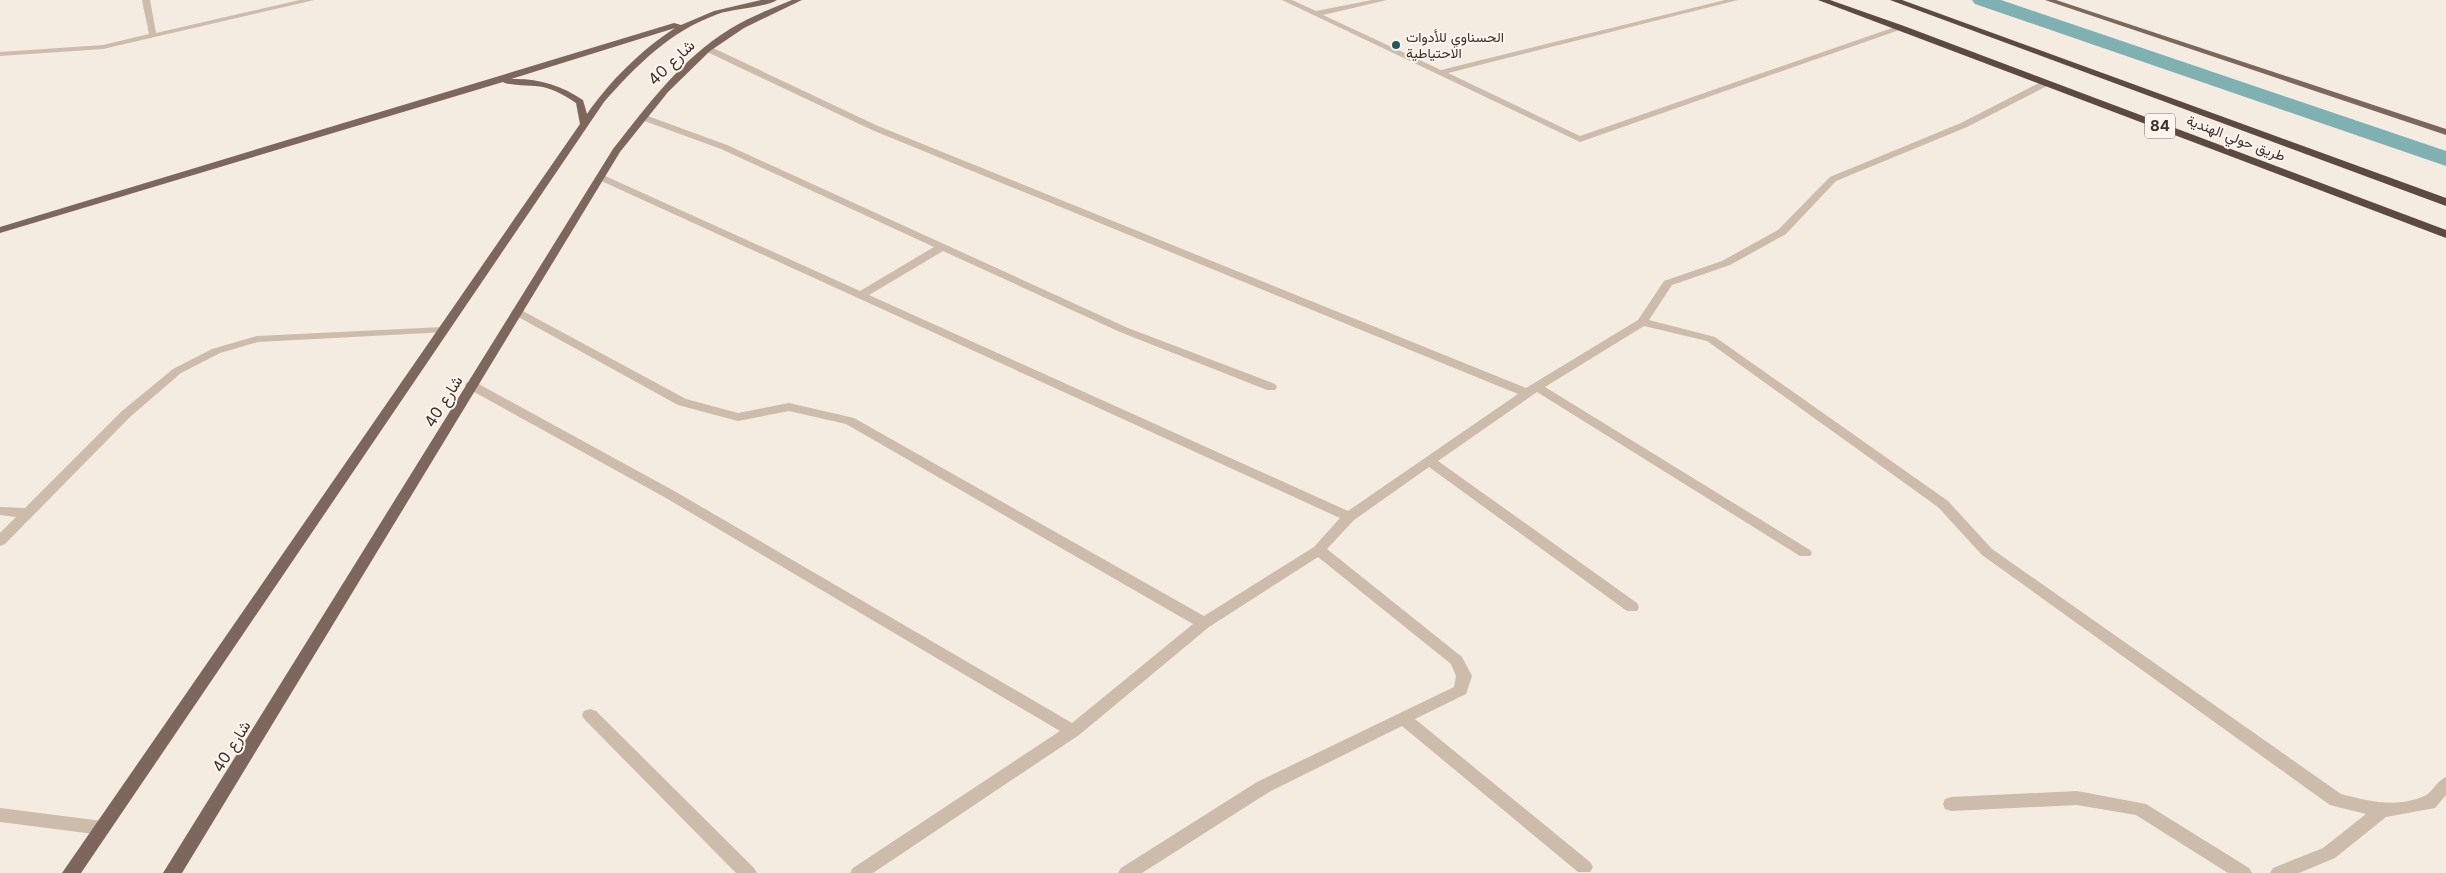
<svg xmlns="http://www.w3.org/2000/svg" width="2446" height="873" viewBox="0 0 2446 873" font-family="Inter,Vazirmatn,sans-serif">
<rect width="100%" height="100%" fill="#f4ebe1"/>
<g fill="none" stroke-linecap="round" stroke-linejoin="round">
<!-- canal -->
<path fill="#7fb0b2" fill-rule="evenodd" d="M 1972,0 L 2001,0 L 2446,151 L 2446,166 L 1975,4 Z"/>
<!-- minor -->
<path fill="#cdbbac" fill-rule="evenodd" d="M 142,0 L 150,0 L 156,33 L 300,0 L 314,0 L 103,49 L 0,56 L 0,52 L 103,45 L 149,34 Z
M 1282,0 L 1292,0 L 1316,11 L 1372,0 L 1387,0 L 1323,15 L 1441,70 L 1725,0 L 1738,0 L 1448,73 L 1580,136 L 1898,26 L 1905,28 L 1580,142 Z
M 705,47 L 711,47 L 878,126 L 1526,388 L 1638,320 L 1664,281 L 1722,261 L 1778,230 L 1830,177 L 1961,123 L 2043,81 L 2049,81 L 2049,85 L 1967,127 L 1836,181 L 1786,234 L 1730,265 L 1672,285 L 1649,320 L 1715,337 L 1948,501 L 1992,549 L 2341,794 C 2369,801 2393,808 2422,797 C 2432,794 2436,781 2446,777 L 2446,795 L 2435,808 L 2386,817 L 2335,858 L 2299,873 L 2270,873 L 2273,868 L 2323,848 L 2366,814 L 2330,805 L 1982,555 L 1938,507 L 1707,341 L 1644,326 L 1545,387 L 1810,550 L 1812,553 L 1810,556 L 1800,556 L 1537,392 L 1438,461 L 1637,603 L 1639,607 L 1637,611 L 1627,611 L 1429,467 L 1354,520 L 1327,549 L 1462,657 L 1472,676 L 1466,694 L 1415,719 L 1590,862 L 1593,867 L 1590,872 L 1578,872 L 1402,726 L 1269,792 L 1142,873 L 1118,873 L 1121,868 L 1257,782 L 1454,687 L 1456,676 L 1451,664 L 1318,557 L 1209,627 L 1079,735 L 873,873 L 850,873 L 853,868 L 1060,731 L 666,498 L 467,388 L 465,385 L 467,382 L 475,382 L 676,492 L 1072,723 L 1193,624 L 846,424 L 789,411 L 738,421 L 678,405 L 513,314 L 511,312 L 513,310 L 521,310 L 686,399 L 738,413 L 789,403 L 854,418 L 1204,616 L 1314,547 L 1340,518 L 597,179 L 597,175 L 603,175 L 860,291 L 934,247 L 721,149 L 639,119 L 639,115 L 645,115 L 727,145 L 1128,328 L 1275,384 L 1277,387 L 1275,390 L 1267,390 L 1120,332 L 943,251 L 869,295 L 1348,511 L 1518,394 L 872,130 L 705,51 Z
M 443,327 L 449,330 L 447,332 L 258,342 L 220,353 L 181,373 L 130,417 L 5,544 L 0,546 L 0,533 L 16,517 L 0,515 L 0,507 L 25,508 L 122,411 L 173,369 L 212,349 L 257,336 Z
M 590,709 L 596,711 L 754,868 L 757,873 L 736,873 L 584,719 L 582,715 L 584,711 Z
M 2077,791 L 2146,804 L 2249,868 L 2252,873 L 2228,873 L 2136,815 L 2077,805 L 1951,811 L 1945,809 L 1943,804 L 1945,799 L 1951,797 Z
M 0,808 L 102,821 L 108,823 L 111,828 L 108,833 L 102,835 L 0,822 Z"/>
<!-- major -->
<path fill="#7d675c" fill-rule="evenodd" d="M 761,0 L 777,0 C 767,7 733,9 718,14 C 670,31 637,65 604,102 L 81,873 L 62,873 L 580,124 L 576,103 C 566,96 555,90 543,87 C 533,85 508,86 503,82 L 0,233 L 0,227 L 674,23 L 681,25 L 714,11 ZM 675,28 C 641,50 610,81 587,114 L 583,100 C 561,85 537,78 511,79 Z
M 792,0 L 802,0 L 744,28 L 710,51 L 668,92 L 620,152 L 182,873 L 163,873 L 613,149 C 647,106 682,58 730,29 C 749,17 771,9 792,0 Z
M 2045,0 L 2056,0 L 2446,129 L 2446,135 Z"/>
<!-- highway -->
<path fill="#5c4a42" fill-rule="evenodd" d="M 1818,0 L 1830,0 L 1904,26 L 2446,230 L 2446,238 Z
M 1890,0 L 1902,0 L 2446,198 L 2446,206 Z"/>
</g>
<!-- markers -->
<circle fill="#1f5a5e" stroke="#fbf5ee" stroke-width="2" cx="1396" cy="45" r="5"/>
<g text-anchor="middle" stroke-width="4" stroke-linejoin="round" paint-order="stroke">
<!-- far-poi labels -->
<g font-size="14" fill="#3b302b" stroke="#fbf5ee" text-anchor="start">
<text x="1406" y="42">الحسناوي للأدوات<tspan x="1406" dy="16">الاحتياطية</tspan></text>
</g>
<!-- far-street labels -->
<g font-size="14" fill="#3b302b" stroke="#fbf5ee">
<text transform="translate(2236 138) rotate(21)" y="5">طريق حولي الهندية</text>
</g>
<!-- shield labels -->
<rect fill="#fbf5ee" stroke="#756b66" stroke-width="1" x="2145" y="113.5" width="30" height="25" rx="4"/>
<g font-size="15" font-weight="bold" fill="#3b302b">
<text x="2160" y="131">84</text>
</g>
<!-- street labels -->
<g font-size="16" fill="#3b302b" stroke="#fbf5ee">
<text transform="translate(671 62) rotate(-44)" y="6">شارع 40</text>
<text transform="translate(443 401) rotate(-58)" y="6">شارع 40</text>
<text transform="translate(231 746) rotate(-58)" y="6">شارع 40</text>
</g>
</g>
</svg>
